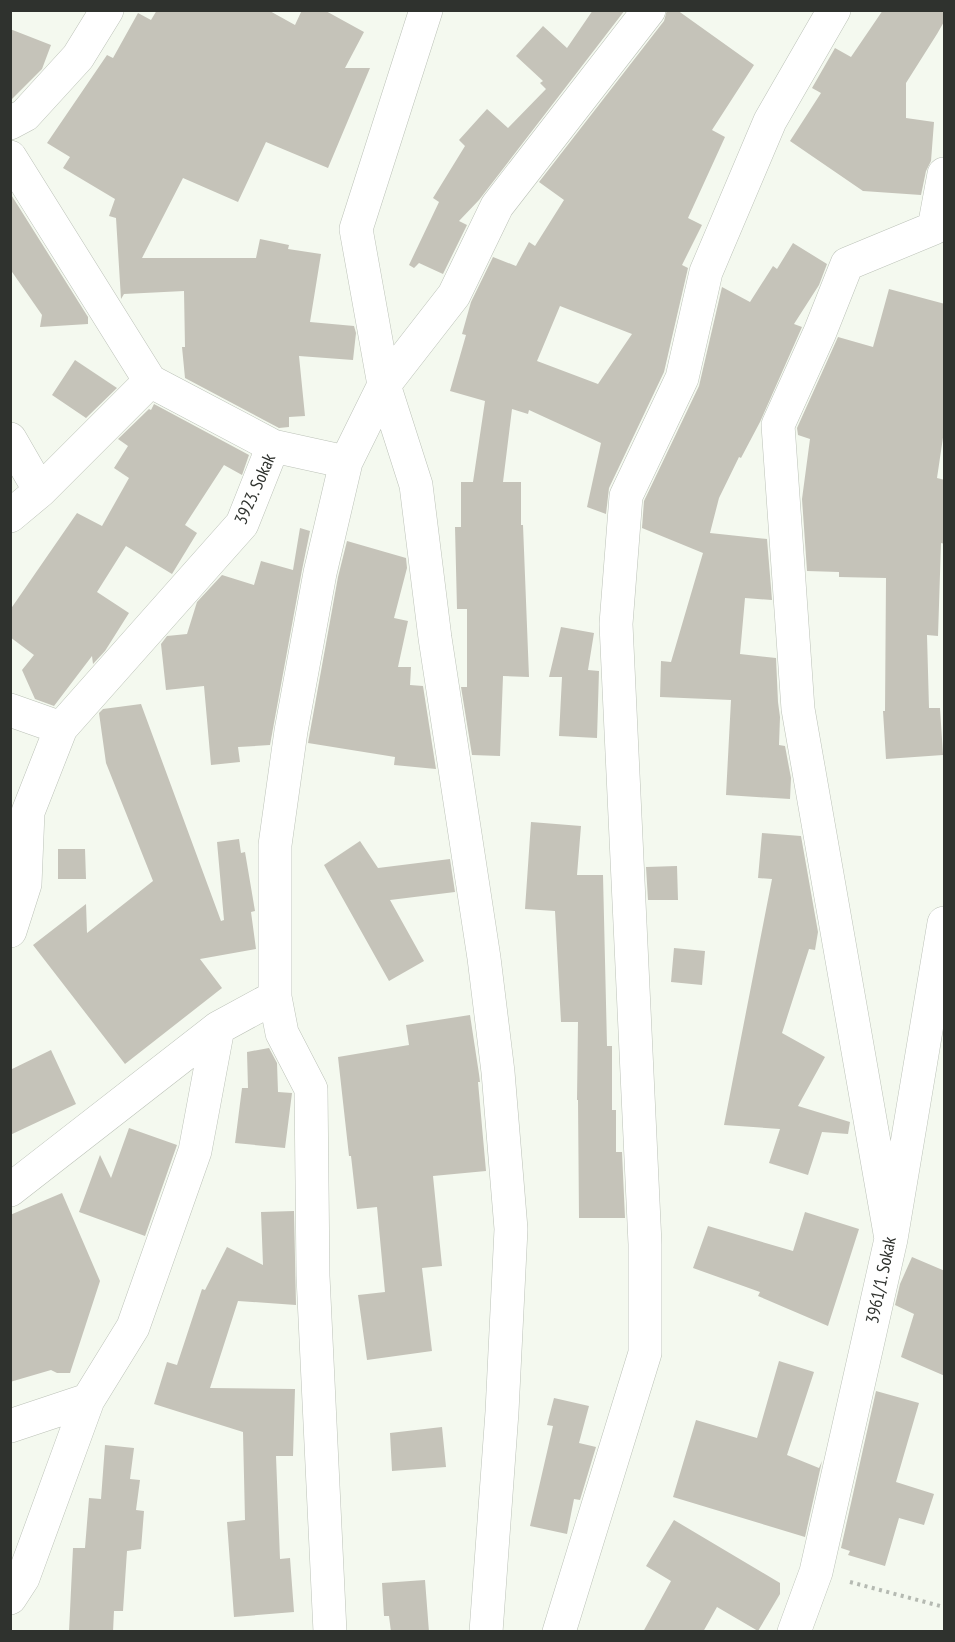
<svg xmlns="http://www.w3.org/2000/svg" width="955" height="1642" viewBox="0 0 955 1642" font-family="'PT Sans Narrow',sans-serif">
<rect width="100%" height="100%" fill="#f4f9ef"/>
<!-- building -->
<path fill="#c5c3b9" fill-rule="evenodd" d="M 157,10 L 268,10 L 295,25 L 302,10 L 324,10 L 364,32 L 345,68 L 370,68 L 328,168 L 266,142 L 238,202 L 183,178 L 142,258 L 256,258 L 260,239 L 289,245 L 288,249 L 321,254 L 310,322 L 354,326 L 356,333 L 353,360 L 299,356 L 305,416 L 289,417 L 289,427 L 279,428 L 185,378 L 182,347 L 185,347 L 184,291 L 124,294 L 121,299 L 116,218 L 109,216 L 115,199 L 63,168 L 70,157 L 47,143 L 107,55 L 113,58 L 138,13 L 151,20 Z
M 593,10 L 625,10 L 479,200 L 459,221 L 467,225 L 443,274 L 419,263 L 414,268 L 409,265 L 439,202 L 433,198 L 465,146 L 459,140 L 487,109 L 508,128 L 546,89 L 540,83 L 543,81 L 516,56 L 543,26 L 567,48 Z
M 667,10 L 677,10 L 754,65 L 712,130 L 725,137 L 688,218 L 702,225 L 682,265 L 688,268 L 664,372 L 609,488 L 606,514 L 587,507 L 601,443 L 529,410 L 528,414 L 512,409 L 503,482 L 521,482 L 521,525 L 523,525 L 529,677 L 503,676 L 500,756 L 472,755 L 461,687 L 467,687 L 467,609 L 457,609 L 455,527 L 461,527 L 461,482 L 473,482 L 485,401 L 450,391 L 466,335 L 462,334 L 471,302 L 493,257 L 516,266 L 529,242 L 535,246 L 564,200 L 539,182 L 664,21 ZM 560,306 L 632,334 L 598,384 L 537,361 Z
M 883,10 L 945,10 L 945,20 L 937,34 L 906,83 L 906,118 L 934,122 L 931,161 L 926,171 L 921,195 L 863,191 L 790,141 L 821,93 L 812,88 L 835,48 L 851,57 Z
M 10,29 L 51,45 L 42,69 L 10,101 Z
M 10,193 L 88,317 L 88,324 L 40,327 L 42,315 L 10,269 Z
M 793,243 L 827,264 L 819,285 L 794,324 L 802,327 L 760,422 L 741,458 L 739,457 L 719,498 L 710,533 L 767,539 L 772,600 L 745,598 L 740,654 L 776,658 L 778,702 L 780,717 L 779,745 L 785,746 L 791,778 L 790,799 L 726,795 L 731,700 L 660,697 L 661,661 L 671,662 L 703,553 L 642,528 L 644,501 L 699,386 L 722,287 L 750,302 L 773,266 L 777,269 Z
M 889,289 L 945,304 L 945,424 L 937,478 L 945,480 L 945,544 L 941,543 L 938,636 L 927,635 L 929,708 L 940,708 L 943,755 L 886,759 L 883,711 L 885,711 L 886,578 L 839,577 L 839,572 L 807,571 L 802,499 L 810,439 L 798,435 L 797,428 L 838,337 L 873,347 Z
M 75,360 L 117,388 L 86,418 L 52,395 Z
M 154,404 L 249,455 L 242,475 L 224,465 L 185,525 L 197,533 L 172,574 L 126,546 L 97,592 L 129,613 L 105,651 L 93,664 L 92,656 L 54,706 L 35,699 L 22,670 L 34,655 L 10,637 L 10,610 L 77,513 L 102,526 L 129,478 L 114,468 L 128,446 L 118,439 L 149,409 L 151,410 Z
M 300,528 L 310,531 L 302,570 L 270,745 L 238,747 L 240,762 L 211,765 L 204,686 L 166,690 L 161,644 L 167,636 L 187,634 L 197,602 L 222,575 L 254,585 L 261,561 L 293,570 Z
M 347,541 L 406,558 L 407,568 L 394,618 L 408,621 L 398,667 L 411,667 L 410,685 L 423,686 L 436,769 L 394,765 L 395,757 L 308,743 L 338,577 Z
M 561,627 L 594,633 L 588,670 L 599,671 L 597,738 L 559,736 L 562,677 L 549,677 Z
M 141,704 L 221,921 L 224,920 L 217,842 L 239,839 L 241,853 L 245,852 L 255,911 L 251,912 L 256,949 L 200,959 L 222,988 L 125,1064 L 33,945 L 86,904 L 87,933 L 153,881 L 106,763 L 99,713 L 103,709 Z
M 531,822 L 581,826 L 577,875 L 603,875 L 607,1046 L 612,1046 L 612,1110 L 616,1110 L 616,1152 L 622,1152 L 625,1218 L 579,1218 L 578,1100 L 577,1100 L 578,1022 L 561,1022 L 555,911 L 525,909 Z
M 762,833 L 801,836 L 818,932 L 815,950 L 809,949 L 782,1033 L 825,1057 L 798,1106 L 850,1122 L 848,1134 L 822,1132 L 808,1175 L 769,1163 L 780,1129 L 724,1125 L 772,879 L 758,878 Z
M 360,841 L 378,868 L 450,859 L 455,892 L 390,900 L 424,961 L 389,981 L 324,865 Z
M 58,849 L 85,849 L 86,879 L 58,879 Z
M 677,866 L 678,900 L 648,900 L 646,867 Z
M 674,948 L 705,951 L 702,985 L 671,982 Z
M 470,1015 L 479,1074 L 480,1082 L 478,1082 L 486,1171 L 433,1176 L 442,1266 L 422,1268 L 432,1351 L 367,1360 L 358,1295 L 385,1292 L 377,1207 L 357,1209 L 351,1156 L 349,1156 L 338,1057 L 409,1045 L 406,1025 Z
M 269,1048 L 277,1063 L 278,1092 L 292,1093 L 285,1148 L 235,1143 L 242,1088 L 248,1088 L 247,1052 Z
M 51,1050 L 76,1104 L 10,1135 L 10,1070 Z
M 129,1128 L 177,1145 L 145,1236 L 79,1212 L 100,1155 L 111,1178 Z
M 62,1193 L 100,1281 L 70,1373 L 57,1373 L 51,1370 L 10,1382 L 10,1215 Z
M 294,1211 L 296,1305 L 238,1301 L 210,1388 L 295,1389 L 293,1456 L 276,1456 L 280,1559 L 290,1558 L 294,1612 L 234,1617 L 227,1522 L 245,1520 L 243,1432 L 154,1404 L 167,1362 L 177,1365 L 202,1289 L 205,1290 L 227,1247 L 263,1265 L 261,1212 Z
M 805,1212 L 859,1229 L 828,1326 L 758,1296 L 760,1292 L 693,1268 L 708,1226 L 793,1251 Z
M 912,1257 L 945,1271 L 945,1376 L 901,1357 L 914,1314 L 895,1305 L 900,1284 Z
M 779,1361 L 814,1372 L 787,1455 L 819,1468 L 822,1461 L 805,1537 L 673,1497 L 696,1420 L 757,1438 Z
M 876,1391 L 919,1403 L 896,1482 L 934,1494 L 924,1525 L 899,1518 L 885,1566 L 848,1555 L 850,1551 L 841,1548 Z
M 554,1398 L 589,1406 L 579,1443 L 596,1447 L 580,1500 L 574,1499 L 567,1534 L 530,1526 L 553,1426 L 547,1425 Z
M 442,1427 L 446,1467 L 392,1471 L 390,1433 Z
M 105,1445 L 134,1448 L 130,1479 L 140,1480 L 136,1510 L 144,1511 L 141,1549 L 127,1551 L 123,1611 L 114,1611 L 113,1632 L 69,1632 L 73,1548 L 85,1548 L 89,1498 L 101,1499 Z
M 674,1520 L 780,1583 L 780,1594 L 758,1631 L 717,1607 L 703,1632 L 643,1632 L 671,1581 L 646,1566 Z
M 425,1580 L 429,1632 L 391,1632 L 389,1616 L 384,1616 L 382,1583 Z"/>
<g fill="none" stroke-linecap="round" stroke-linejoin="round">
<defs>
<path id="minor" d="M 10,123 L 25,115 L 78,57 L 107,10
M 10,157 L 150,381 L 273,446
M 10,439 L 40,491
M 10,516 L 40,491 L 150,381
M 10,710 L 61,728
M 10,931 L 25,884 L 28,812 L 61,728 L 242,524 L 273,446 L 346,462 L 384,385 L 356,229 L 426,10
M 275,997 L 282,1033 L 311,1089 L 313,1276 L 330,1632
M 10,1190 L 218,1028
M 891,1239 L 798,709 L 778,425 L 820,332 L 847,264 L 934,228 L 944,174
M 10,1426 L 88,1400
M 10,1598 L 23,1578 L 88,1400 L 133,1327 L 195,1151 L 218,1028 L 275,997 L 275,845 L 291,731 L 320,573 L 346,462
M 486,1632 L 502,1412 L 511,1229 L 498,1072 L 484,958 L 435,638 L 416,485 L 384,385 L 454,295 L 497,206 L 649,10
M 559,1632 L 645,1353 L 645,1244 L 616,624 L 626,496 L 682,378 L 706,272 L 770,121 L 834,10
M 794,1632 L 816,1572 L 891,1239 L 944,923"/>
</defs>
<!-- minor casing -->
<use href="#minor" stroke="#bcc2b8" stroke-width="34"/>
<!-- path -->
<path stroke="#b5bab2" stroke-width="4" stroke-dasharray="3 4.5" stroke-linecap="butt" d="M 850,1582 L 944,1607"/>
<!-- minor -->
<use href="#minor" stroke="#fff" stroke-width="33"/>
</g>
<g text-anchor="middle" stroke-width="6" stroke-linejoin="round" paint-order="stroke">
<!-- street labels -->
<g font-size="18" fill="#2f322e" stroke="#fff">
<text transform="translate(255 489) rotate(-66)" y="6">3923. Sokak</text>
<text transform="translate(881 1280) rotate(-78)" y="6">3961/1. Sokak</text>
</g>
</g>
<!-- border -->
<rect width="955" height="1642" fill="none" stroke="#2f322e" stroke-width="24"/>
</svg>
